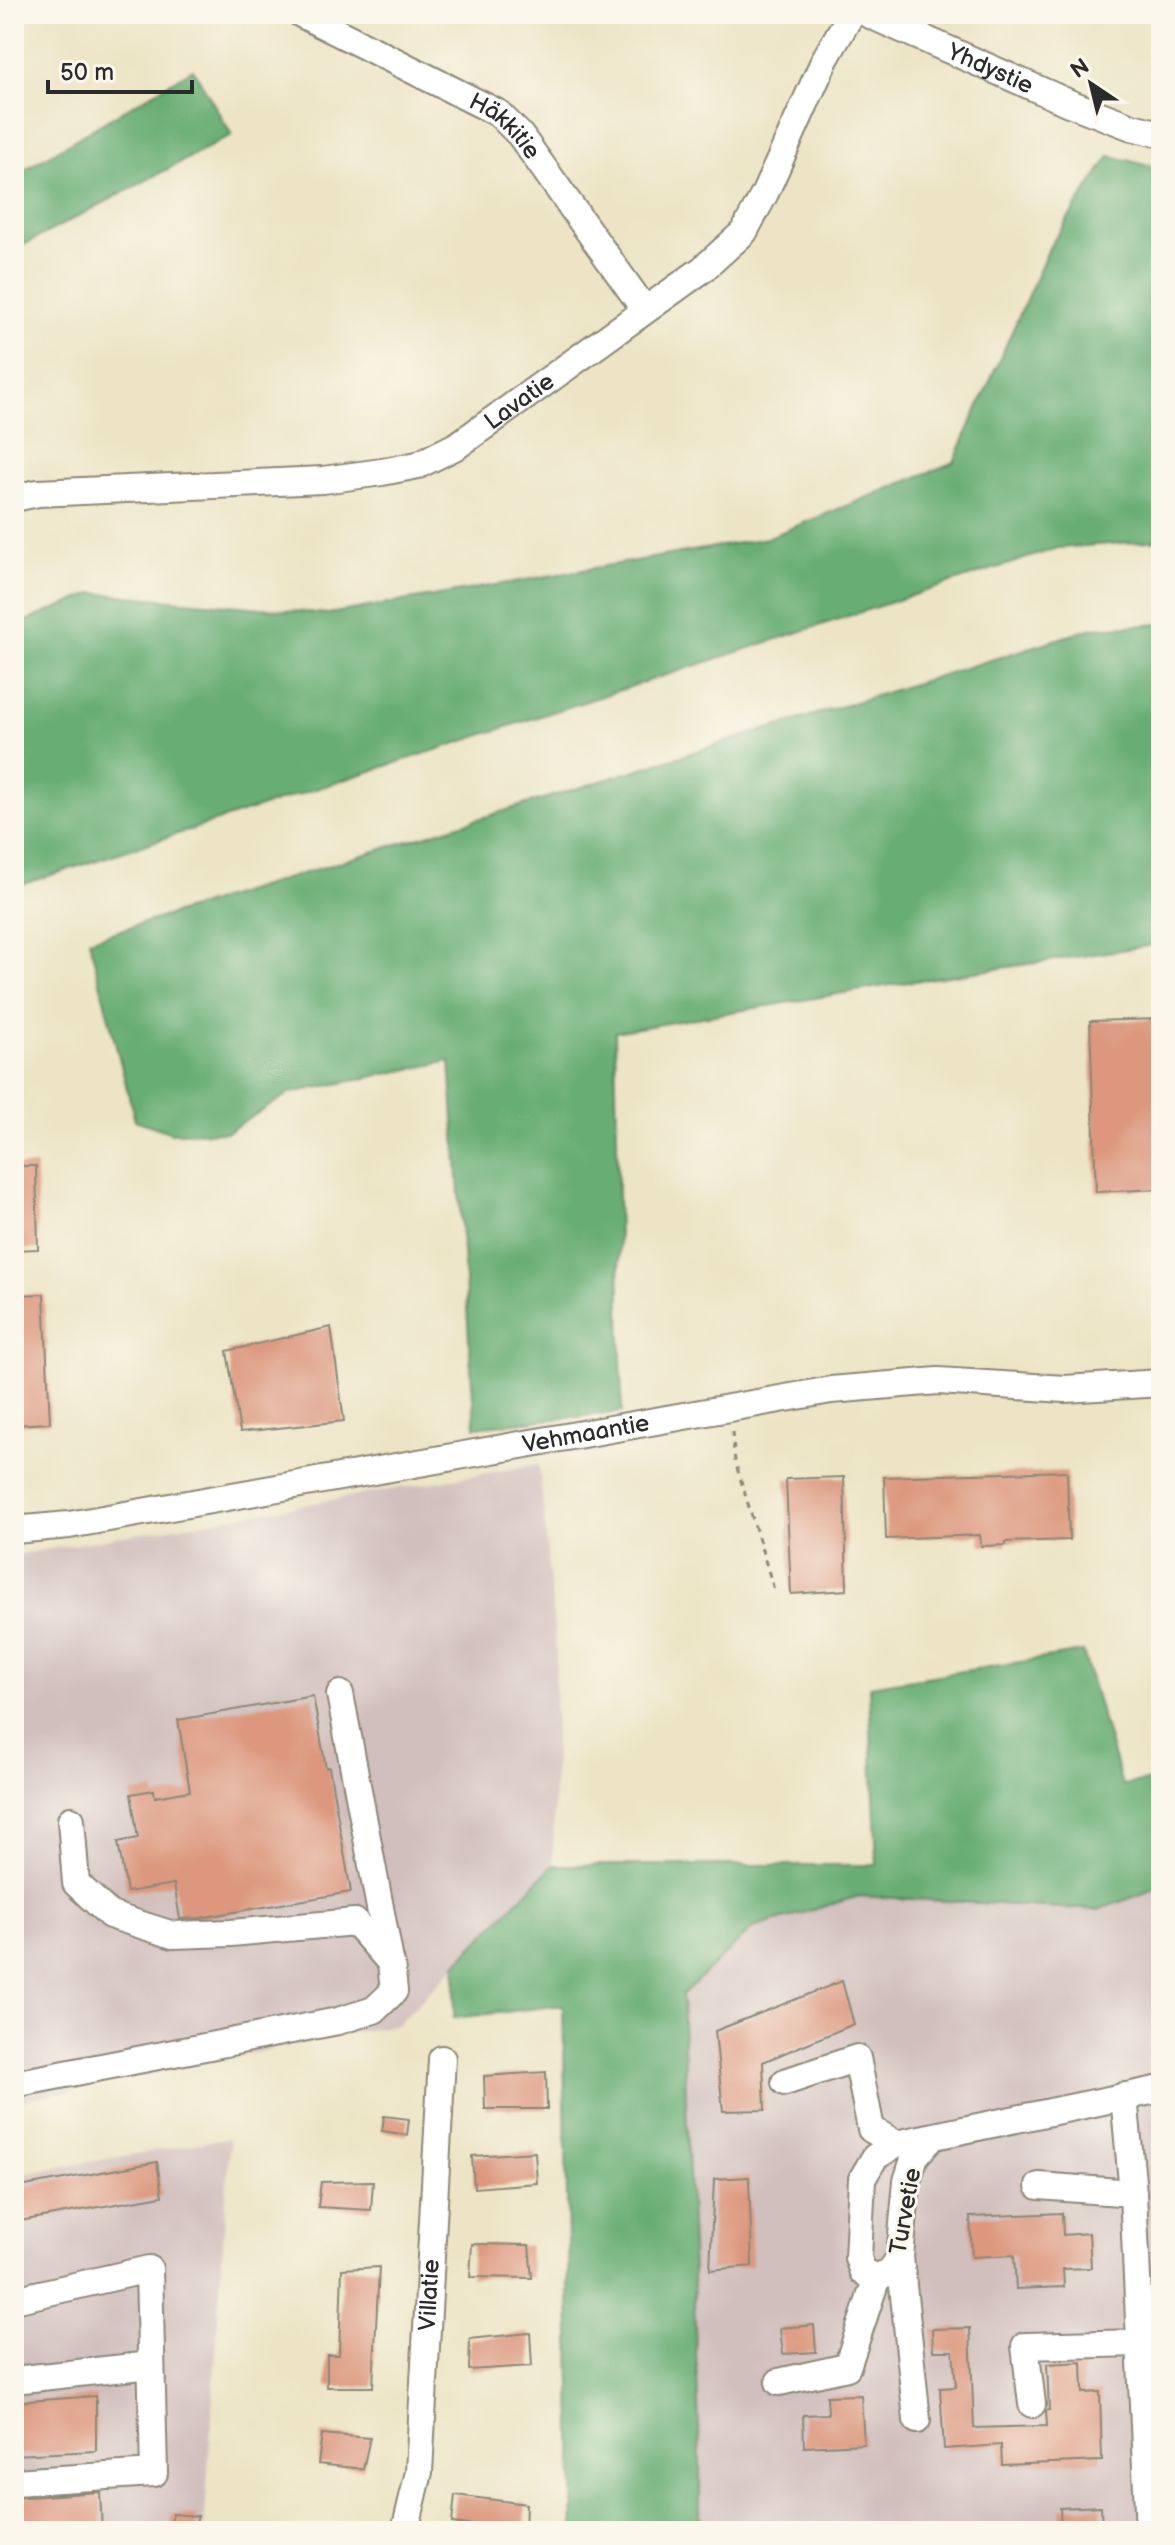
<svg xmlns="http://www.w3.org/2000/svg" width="1175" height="2545" viewBox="0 0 1175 2545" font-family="'Balsamiq Sans',sans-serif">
<rect width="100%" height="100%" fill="#fbf7ec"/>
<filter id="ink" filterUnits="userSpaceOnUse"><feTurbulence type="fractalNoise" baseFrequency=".0125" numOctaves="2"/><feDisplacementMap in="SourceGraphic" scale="16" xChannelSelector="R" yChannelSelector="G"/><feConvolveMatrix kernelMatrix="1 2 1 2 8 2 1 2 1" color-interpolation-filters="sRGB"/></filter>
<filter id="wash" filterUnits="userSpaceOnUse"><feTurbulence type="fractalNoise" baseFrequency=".006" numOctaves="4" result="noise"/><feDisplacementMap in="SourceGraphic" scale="32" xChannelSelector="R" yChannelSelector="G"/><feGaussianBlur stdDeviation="1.8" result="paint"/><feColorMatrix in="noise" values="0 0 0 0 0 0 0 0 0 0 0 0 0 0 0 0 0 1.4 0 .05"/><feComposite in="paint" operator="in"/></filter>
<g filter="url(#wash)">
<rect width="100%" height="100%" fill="#ece4c4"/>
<!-- industrial -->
<path fill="#d1bfbd" d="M 539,1464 L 556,1647 L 553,1865 L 398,2024 L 14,2102 L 14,1555 Z
M 1161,1887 L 1161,2531 L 692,2531 L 682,1995 L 753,1928 L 859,1896 L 1098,1910 Z
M 230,2138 L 204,2531 L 14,2531 L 14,2175 Z"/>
<!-- forest -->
<path fill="#67ad73" stroke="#496c4f" stroke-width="2" d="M 193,69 L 232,135 L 14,250 L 14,176 Z
M 1110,156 L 1161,168 L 1161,540 L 1058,548 L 14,887 L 14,626 L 94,593 L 328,614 L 767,538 L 954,462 L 1050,246 Z
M 1161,624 L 1161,944 L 902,983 L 615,1032 L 622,1412 L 475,1427 L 450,1061 L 291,1093 L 227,1132 L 172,1133 L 135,1120 L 89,940 L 1093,628 Z
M 1083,1652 L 1122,1785 L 1161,1779 L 1161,1887 L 1098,1910 L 859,1896 L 753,1928 L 682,1995 L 700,2454 L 700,2531 L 574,2531 L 563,2005 L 454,2018 L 456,1964 L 553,1865 L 877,1865 L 869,1686 Z"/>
<g id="blocks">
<!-- building -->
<path fill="#dc977e" d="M 1161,1019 L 1161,1189 L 1096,1192 L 1090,1021 Z
M 14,1166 L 36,1166 L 38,1249 L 14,1250 Z
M 44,1294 L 50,1423 L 14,1425 L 14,1295 Z
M 331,1327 L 344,1421 L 240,1432 L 227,1351 Z
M 1067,1471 L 1069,1540 L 1006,1542 L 1006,1545 L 981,1546 L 980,1535 L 886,1539 L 884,1477 Z
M 844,1477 L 847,1590 L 791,1594 L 786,1479 Z
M 313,1696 L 326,1768 L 329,1767 L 351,1892 L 200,1918 L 180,1919 L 174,1884 L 127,1892 L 118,1842 L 138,1838 L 131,1794 L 154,1790 L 155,1797 L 190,1791 L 178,1720 Z
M 842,1981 L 854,2024 L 763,2062 L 765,2110 L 723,2111 L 715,2031 Z
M 546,2072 L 547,2109 L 485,2109 L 484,2076 Z
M 384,2116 L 409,2119 L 407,2135 L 382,2131 Z
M 535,2152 L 537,2183 L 474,2188 L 472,2156 Z
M 157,2162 L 162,2196 L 14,2222 L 14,2188 Z
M 749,2177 L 752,2266 L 710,2270 L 714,2179 Z
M 373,2181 L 371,2210 L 318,2207 L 321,2182 Z
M 1062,2213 L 1063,2235 L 1089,2233 L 1091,2268 L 1063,2269 L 1064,2287 L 1016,2289 L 1014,2255 L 972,2257 L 970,2217 Z
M 472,2244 L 529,2245 L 532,2278 L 470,2277 Z
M 379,2267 L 373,2387 L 327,2387 L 327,2355 L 339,2355 L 342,2269 Z
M 814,2325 L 816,2352 L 783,2354 L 780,2328 Z
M 970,2328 L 974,2428 L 1047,2426 L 1046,2411 L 1049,2410 L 1047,2364 L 1082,2362 L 1083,2393 L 1100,2392 L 1102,2461 L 1002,2465 L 1001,2445 L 944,2449 L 940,2388 L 956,2387 L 953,2351 L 933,2351 L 932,2329 Z
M 530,2333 L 532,2366 L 469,2370 L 470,2339 Z
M 861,2395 L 864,2444 L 804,2447 L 803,2415 L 828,2414 L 827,2396 Z
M 96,2396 L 96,2451 L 14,2455 L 14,2402 Z
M 322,2434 L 370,2438 L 363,2469 L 318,2464 Z
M 100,2492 L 102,2531 L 14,2531 L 14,2498 Z
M 455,2495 L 526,2504 L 525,2531 L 479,2531 L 479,2526 L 452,2523 Z
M 1101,2506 L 1102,2530 L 1061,2531 L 1060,2508 Z
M 172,2514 L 197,2516 L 196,2531 L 171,2531 Z"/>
</g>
</g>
<g filter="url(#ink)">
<use href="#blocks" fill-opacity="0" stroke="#8c8878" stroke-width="2"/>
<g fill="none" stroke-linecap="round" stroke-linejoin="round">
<defs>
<g id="minor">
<path id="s1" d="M 301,14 L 498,113 L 520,135 L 645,310"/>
<path id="s2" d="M 868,14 L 1069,103 L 1132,127 L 1161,134"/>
<path id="s3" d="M 14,498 L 38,493 L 323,480 L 382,472 L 418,465 L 458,445 L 703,269 L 744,232 L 765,193 L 825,59 L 851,14"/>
<path id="s4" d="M 14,1530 L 69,1525 L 831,1390 L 938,1381 L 1065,1389 L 1161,1383"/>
<path d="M 340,1694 L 390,1961"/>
<path d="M 785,2082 L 857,2058 L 871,2129 L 896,2144"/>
<path d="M 14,2084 L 338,2021 L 374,2010 L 394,1991 L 391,1963 L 355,1922 L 231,1933 L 173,1935 L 110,1915 L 76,1883 L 71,1820"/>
<path d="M 1124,2096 L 1133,2193 L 1149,2531"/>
<path d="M 933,2137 L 915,2156 L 907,2181 L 900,2257 L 890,2272 L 877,2277 L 863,2272 L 858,2258 L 862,2179 L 875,2157 L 896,2144 L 1161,2089"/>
<path d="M 1039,2186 L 1133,2193"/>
<path d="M 900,2257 L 917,2420"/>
<path d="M 14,2300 L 149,2269 L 154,2473 L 14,2482"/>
<path d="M 14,2380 L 151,2365"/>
<path d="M 779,2382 L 847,2367 L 877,2277"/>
<path d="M 1032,2404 L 1025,2346 L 1139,2343"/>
<path id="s5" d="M 405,2531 L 419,2472 L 442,2059"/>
</g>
</defs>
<!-- minor casing -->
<use href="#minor" stroke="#8c8878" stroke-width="30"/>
<!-- path -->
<path stroke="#8c8878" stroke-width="3" stroke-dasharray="6 6" stroke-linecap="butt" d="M 732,1432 L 735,1461 L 775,1593"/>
<!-- minor -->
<use href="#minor" stroke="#fff" stroke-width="26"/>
</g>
</g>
<g text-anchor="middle" stroke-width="6" stroke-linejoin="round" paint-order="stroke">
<!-- street labels -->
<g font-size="24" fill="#2b2b2b" stroke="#fbf7ec">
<text dy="8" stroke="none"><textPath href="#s2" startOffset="134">Yhdystie</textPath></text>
<text dy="8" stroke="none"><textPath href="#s1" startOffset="234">Häkkitie</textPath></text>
<text dy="8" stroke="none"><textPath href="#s3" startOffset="526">Lavatie</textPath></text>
<text dy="8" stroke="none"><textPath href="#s4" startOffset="580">Vehmaantie</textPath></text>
<text transform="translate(905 2211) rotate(-80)" y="8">Turvetie</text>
<text dy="8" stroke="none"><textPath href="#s5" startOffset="238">Villatie</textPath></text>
</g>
</g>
<!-- margin -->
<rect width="1175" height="2545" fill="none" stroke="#fbf7ec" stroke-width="48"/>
<!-- north arrow -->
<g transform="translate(1091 84) rotate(325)" stroke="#fbf7ec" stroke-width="6" paint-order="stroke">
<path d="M0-6L14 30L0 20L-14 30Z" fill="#2b2b2b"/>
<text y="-12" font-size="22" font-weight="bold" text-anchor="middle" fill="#2b2b2b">N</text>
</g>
<!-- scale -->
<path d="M48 80v12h144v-12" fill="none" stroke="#2b2b2b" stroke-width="4"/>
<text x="60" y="80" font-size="24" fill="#2b2b2b" stroke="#fbf7ec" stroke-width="6" paint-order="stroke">50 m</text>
</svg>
